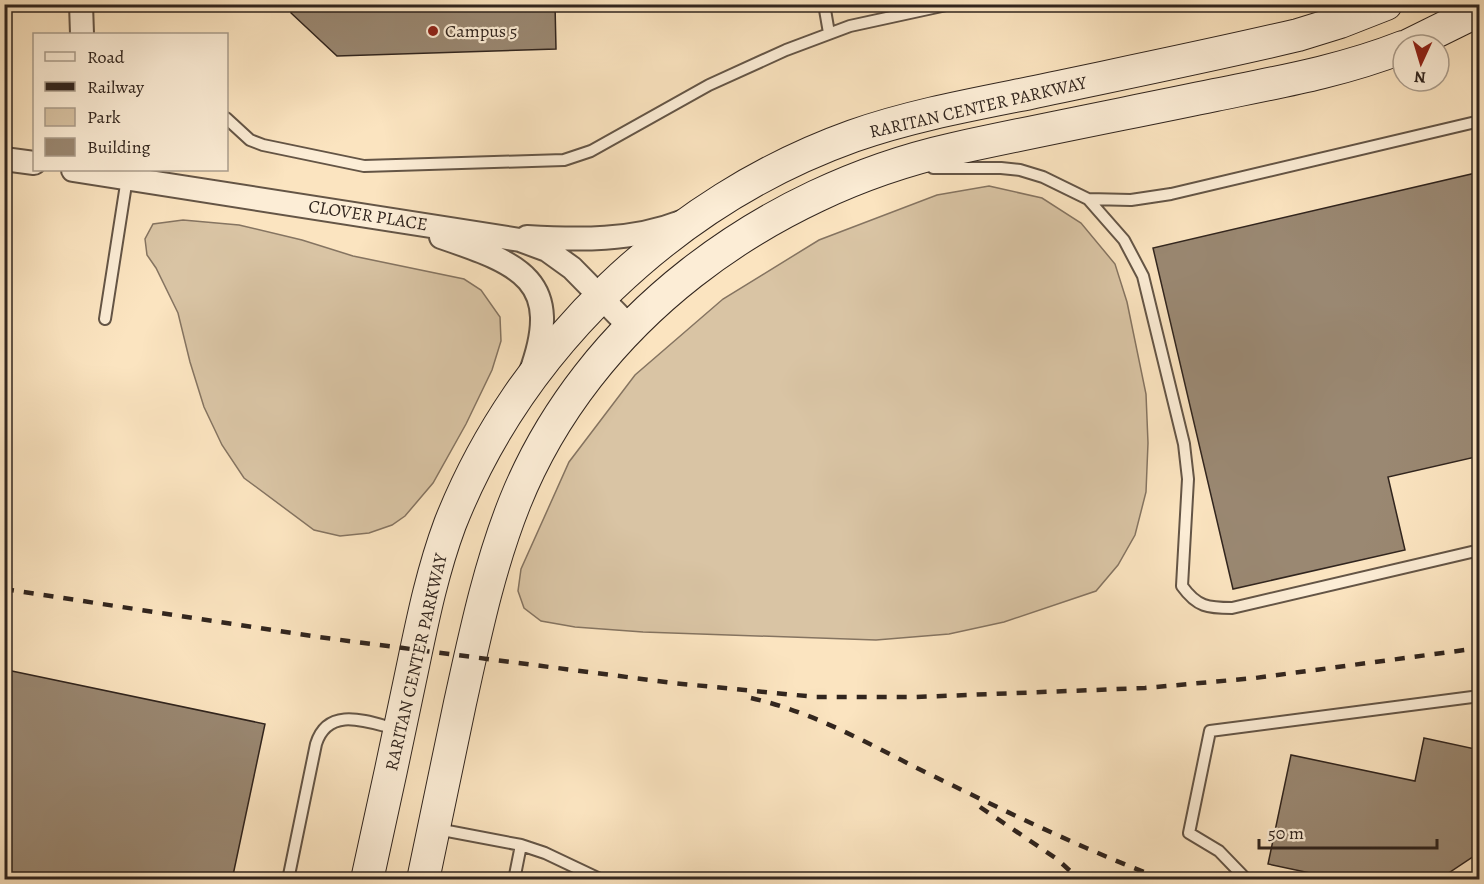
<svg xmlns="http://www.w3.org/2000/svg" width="1484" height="884" viewBox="0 0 1484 884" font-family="Alegreya,serif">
<rect width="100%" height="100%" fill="#fbe4c0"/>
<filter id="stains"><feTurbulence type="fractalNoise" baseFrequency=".00333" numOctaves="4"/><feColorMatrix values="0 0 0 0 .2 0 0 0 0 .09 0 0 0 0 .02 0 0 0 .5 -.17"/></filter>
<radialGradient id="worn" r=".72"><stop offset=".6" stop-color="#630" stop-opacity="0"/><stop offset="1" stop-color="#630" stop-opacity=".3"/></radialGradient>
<!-- green -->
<path fill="#d9c4a4" stroke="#857461" stroke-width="1.5" d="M 989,186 L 1042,198 L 1081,223 L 1115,264 L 1127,302 L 1146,394 L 1148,443 L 1146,492 L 1135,535 L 1118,565 L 1096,591 L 1004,622 L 949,634 L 876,640 L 643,632 L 575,627 L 541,621 L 524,608 L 518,591 L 521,569 L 569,462 L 635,375 L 723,299 L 819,240 L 937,195 Z
M 183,220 L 239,225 L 302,240 L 353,256 L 464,279 L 481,290 L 500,317 L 501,341 L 492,370 L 466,424 L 433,483 L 405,516 L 392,525 L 369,533 L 340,536 L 314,530 L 244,478 L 222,445 L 204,407 L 190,362 L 178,313 L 156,268 L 147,255 L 145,239 L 153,224 Z"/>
<!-- building -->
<path fill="#9a8872" stroke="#31251e" stroke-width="1.5" d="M 291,4 L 555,4 L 556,49 L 337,56 L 291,13 Z
M 1480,172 L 1480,456 L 1388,477 L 1405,550 L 1233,589 L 1153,248 Z
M 7,670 L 265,724 L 232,880 L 4,880 L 4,680 Z
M 1424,738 L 1480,750 L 1480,852 L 1438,880 L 1343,880 L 1268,864 L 1291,755 L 1415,781 Z"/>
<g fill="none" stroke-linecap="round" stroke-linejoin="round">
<defs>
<path id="lane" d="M 824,4 L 829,33
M 226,118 L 250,140 L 263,145 L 364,166 L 564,160 L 591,151 L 709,85 L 786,50 L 850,26 L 951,4
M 933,168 L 1001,168 L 1020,170 L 1043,177 L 1088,199 L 1124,240 L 1143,276 L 1184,444 L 1188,479 L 1182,586 C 1197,607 1208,608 1232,608 L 1480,550
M 1088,199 L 1131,200 L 1171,194 L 1480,121
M 105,319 L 127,178
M 437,829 L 521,845 L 514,880
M 521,845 L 545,853 L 602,880
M 288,880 L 316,744 C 328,705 368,722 396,729
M 1247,880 L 1219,851 L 1189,833 L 1210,731 L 1480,696"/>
<path id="street" d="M 81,4 L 82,34
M 4,159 L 34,163
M 73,170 L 520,240 L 547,250 L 572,268 L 631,328
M 441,237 C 520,264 565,280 530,374
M 527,237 C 578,240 633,241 681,222"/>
<path id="secondary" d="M 1409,45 L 1480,10
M 367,880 C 382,813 396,747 410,680 C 421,628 431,575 450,524 C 520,346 674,200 853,136 C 910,116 970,105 1030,93 C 1119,74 1209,56 1298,35 L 1340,22 L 1386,4
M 423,880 C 435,821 448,762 460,703 C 475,635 489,567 515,502 C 588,320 766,191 953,149 C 1040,130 1128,113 1215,95 C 1279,82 1342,71 1403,47"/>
</defs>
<!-- lane casing -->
<use href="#lane" stroke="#645546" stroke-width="14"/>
<!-- street casing -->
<use href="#street" stroke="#645546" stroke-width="26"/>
<!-- secondary casing -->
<use href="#secondary" stroke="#31251e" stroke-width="34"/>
<!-- lane -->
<use href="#lane" stroke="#fcedd6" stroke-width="10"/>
<!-- street -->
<use href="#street" stroke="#fcedd6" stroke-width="22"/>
<!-- secondary -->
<use href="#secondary" stroke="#fcedd6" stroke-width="32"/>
<!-- rail -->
<path stroke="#31251e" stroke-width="4.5" stroke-dasharray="10 10" stroke-linecap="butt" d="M 4,589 L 318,637 L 673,683 L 816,697 L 916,697 L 1145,688 L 1255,678 L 1480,648
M 751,698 C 813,712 867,743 923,771 C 1003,810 1082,849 1165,880
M 980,807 L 1057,859 L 1080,880"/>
</g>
<!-- markers -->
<circle fill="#8f2418" stroke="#fcedd6" stroke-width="2" cx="433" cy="31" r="6"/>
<g text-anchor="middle" stroke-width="4.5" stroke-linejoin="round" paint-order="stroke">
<!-- poi labels -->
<g font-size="18" fill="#31251e" stroke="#fcedd6" text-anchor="start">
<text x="445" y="37">Campus 5</text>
</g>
<!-- street labels -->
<g font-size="18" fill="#31251e" stroke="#fcedd6">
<text transform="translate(978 107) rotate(-13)" y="6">RARITAN CENTER PARKWAY</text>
<text transform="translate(368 215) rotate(9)" y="6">CLOVER PLACE</text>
<text transform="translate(416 662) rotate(-77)" y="6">RARITAN CENTER PARKWAY</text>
</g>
</g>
<!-- margin -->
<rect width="1484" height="884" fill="none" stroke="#fbe4c0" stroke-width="24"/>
<rect x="6" y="6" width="1472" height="872" fill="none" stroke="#31251e" stroke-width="3"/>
<rect x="12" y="12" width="1460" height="860" fill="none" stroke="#31251e" stroke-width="1.5"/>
<!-- legend -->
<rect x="33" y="33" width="195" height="138" fill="#fcedd6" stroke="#ab9d8c" stroke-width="1.5"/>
<rect x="45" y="52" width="30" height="9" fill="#fcedd6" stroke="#ab9d8c" stroke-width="1.5"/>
<text x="87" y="63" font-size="18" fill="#31251e">Road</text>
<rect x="45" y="82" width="30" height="9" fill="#31251e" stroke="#ab9d8c" stroke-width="1.5"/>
<text x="87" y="93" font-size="18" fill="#31251e">Railway</text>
<rect x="45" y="108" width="30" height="18" fill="#d9c4a4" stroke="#ab9d8c" stroke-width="1.5"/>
<text x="87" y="123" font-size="18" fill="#31251e">Park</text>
<rect x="45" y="138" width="30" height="18" fill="#9a8872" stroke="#ab9d8c" stroke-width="1.5"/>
<text x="87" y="153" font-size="18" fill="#31251e">Building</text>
<!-- north arrow -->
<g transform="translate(1421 63) rotate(184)"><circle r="28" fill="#fcedd6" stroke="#ab9d8c" stroke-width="1.5"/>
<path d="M0-4.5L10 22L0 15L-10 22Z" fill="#8f2418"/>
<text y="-9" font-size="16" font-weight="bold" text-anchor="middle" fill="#31251e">N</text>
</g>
<!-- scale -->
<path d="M1259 839v9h178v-9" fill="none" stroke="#31251e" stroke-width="3"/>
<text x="1268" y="839" font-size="18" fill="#31251e" stroke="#fcedd6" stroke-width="4.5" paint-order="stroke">50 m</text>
<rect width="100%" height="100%" filter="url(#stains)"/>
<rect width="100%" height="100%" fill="url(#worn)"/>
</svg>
